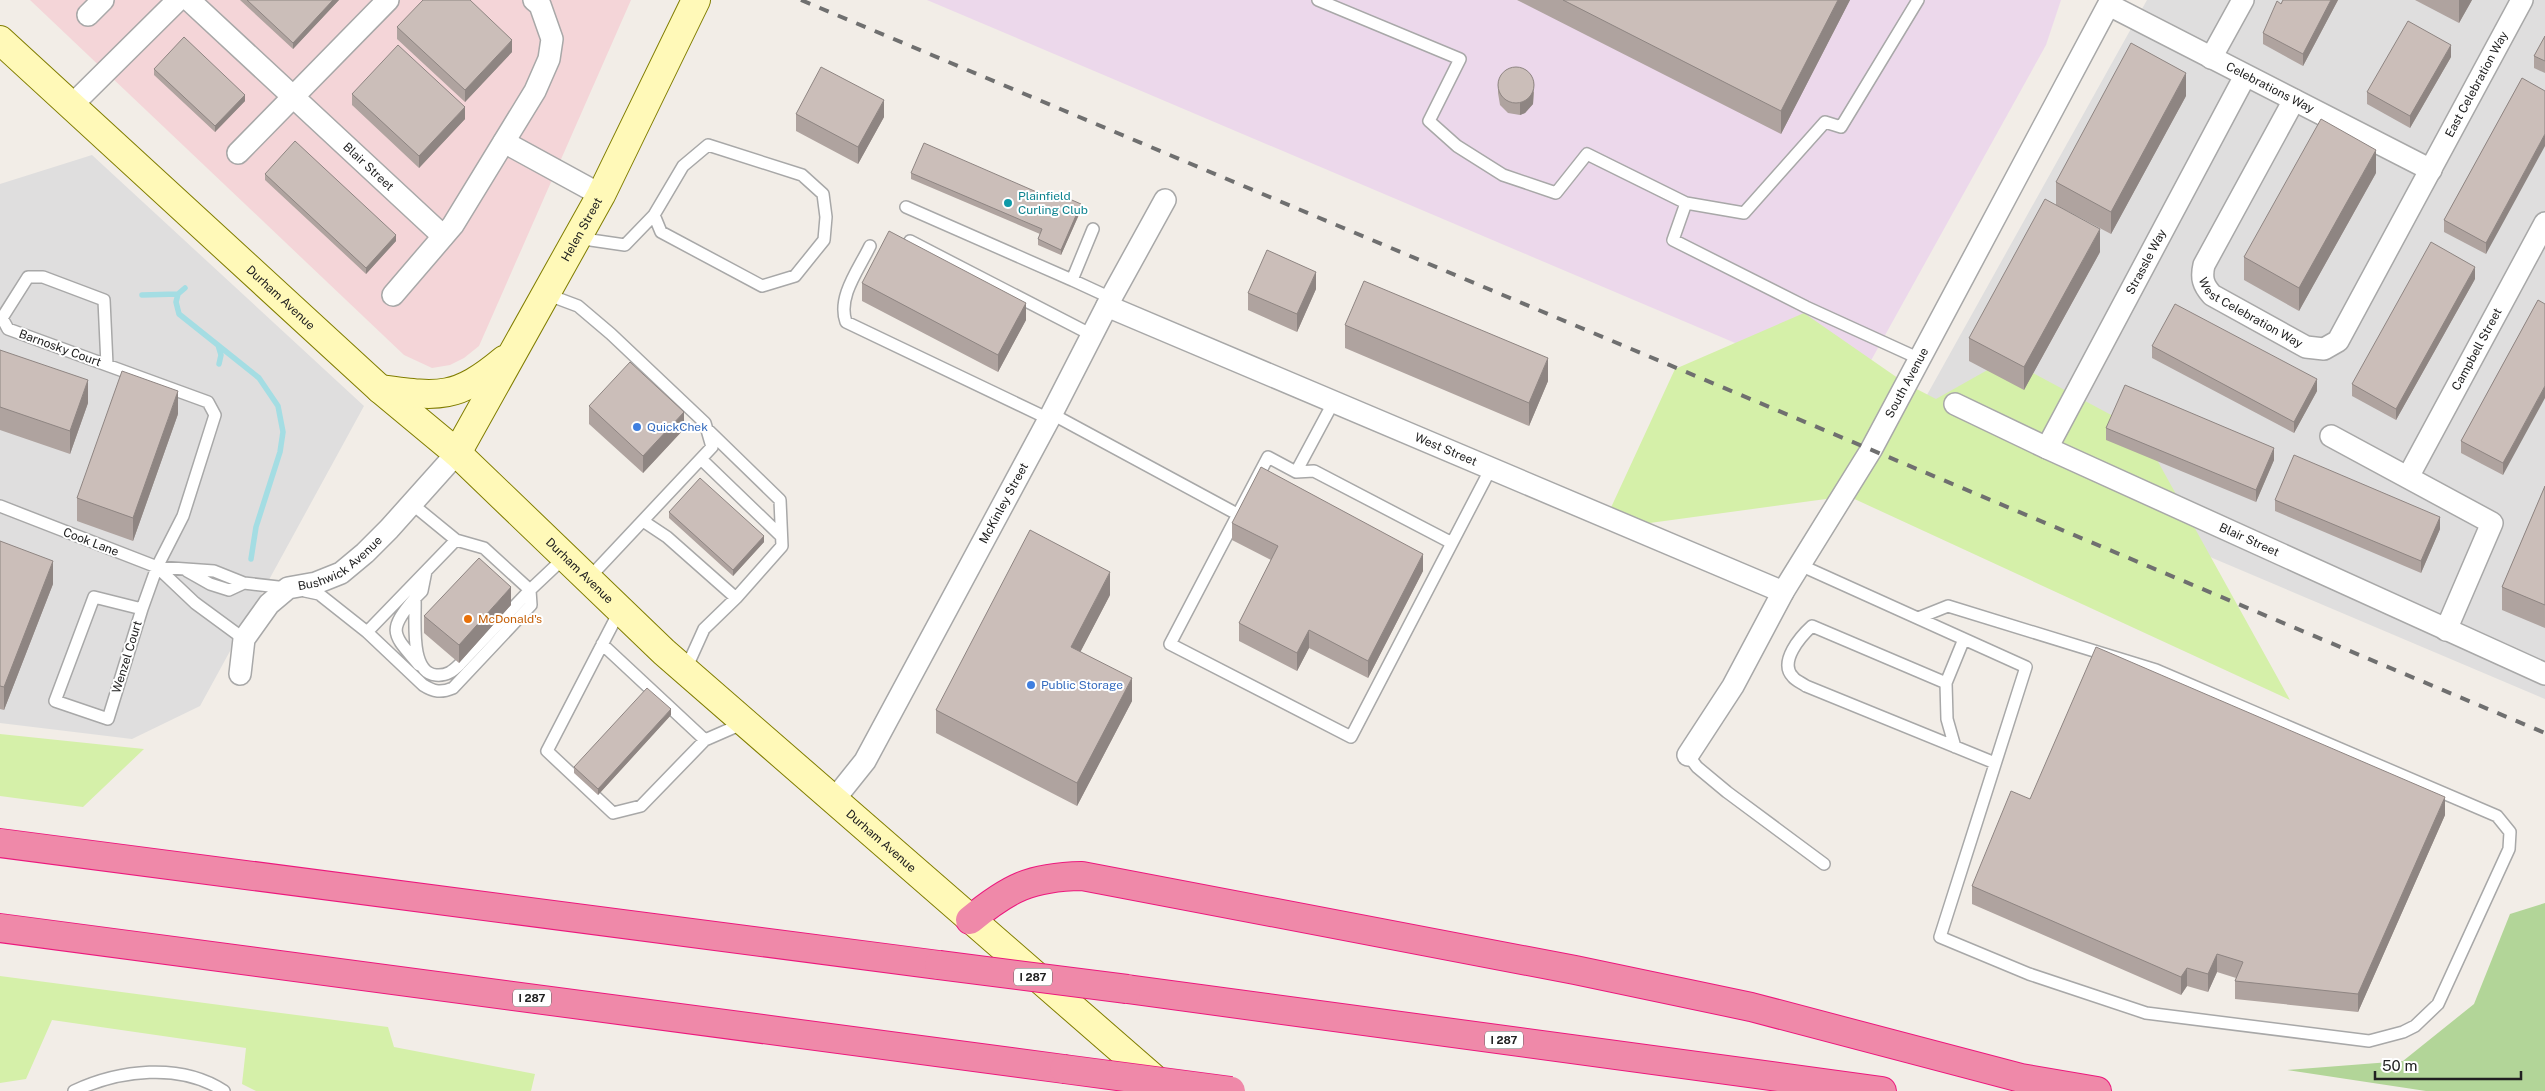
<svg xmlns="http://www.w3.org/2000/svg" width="2545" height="1091" viewBox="0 0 2545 1091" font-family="'Public Sans',sans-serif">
<rect width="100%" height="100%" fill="#f2ede7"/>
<!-- residential -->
<path fill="#dfdede" d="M 2147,0 L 2545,0 L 2545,699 L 1908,429 Z
M 92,155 L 364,406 L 200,706 L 132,739 L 0,723 L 0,184 Z"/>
<!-- commercial -->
<path fill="#f4d5d8" d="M 30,0 L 631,0 L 479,346 L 464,358 L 450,365 L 432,368 L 404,355 Z"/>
<!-- industrial -->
<path fill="#ecd8eb" d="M 927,0 L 2061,0 L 2046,45 L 1853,393 Z"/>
<!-- grass -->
<path fill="#d5f0a9" d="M 1804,313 L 1905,383 L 1936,399 L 2007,359 L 2141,431 L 2290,700 L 1848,496 L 1635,525 L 1608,514 L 1675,369 Z
M 0,734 L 144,749 L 83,807 L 0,796 Z
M 0,976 L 388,1027 L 394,1047 L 535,1074 L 531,1091 L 256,1091 L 242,1084 L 246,1048 L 52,1020 L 26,1079 L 0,1083 Z"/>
<!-- forest -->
<path fill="#b2d598" d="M 2545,903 L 2545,1091 L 2426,1091 L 2287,1070 L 2403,1061 L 2474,1004 L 2510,914 Z"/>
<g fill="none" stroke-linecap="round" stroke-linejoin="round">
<!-- stream -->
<path stroke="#a4dde3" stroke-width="5.5" d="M 178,294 L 176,302 L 179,314 L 259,378 L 278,406 L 283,432 L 280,452 L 256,527 L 251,559
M 142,295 L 178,294 L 185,288
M 218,345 L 221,355 L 219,364"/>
<defs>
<path id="lane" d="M 1318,0 L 1460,59 L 1429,121 L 1457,146 L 1503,175 L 1556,193 L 1587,154 L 1686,203 L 1673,240 L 1806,307 L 1920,359
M 1686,203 L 1744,213 L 1825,122 L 1841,127 L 1918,0
M 906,207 L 1072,280
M 1093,229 L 1072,280 L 1111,298
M 577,238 L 625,245 L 654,215 L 683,166 L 708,145 L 802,175 L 823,194 L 826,217 L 824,240 L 795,276 L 762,286 L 661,232 L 654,215
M 910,241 L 1092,335
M 870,246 C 859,269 837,297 846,322 L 1049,419
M 546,294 L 578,306 L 611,334 L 705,423 L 712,447 L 588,579
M 107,365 L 104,300 L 43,277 L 28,277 L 2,318 L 8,329 L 208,402 L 215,415 L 183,516 L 157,567 L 142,609 L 108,719 L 55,701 L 94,597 L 142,609
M 1052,414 L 1237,514
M 1268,457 L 1296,472 L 1314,471 L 1452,543 L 1351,737 L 1170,644 Z
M 701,459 L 781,536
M 1296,472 L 1333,403
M 412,504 L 456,540
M 0,506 L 157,567 L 214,571 L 244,583 L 287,588
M 643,521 L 667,537 L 736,598 L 782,546 L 780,500 L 709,431
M 456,540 L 484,548 L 530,590 L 531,605 L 453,688 C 441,693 434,692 423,685 L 367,632 Z
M 1452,543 L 1490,470
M 1800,565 L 2026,667 L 1940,937 L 2029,974 L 2146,1013 L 2369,1041 L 2403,1032 L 2415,1026 L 2438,1004 L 2509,849 L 2510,832 L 2497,816 L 2156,670 L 1948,606 L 1918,618
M 157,567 L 195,603 L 244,639
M 187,571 L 210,584 L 229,590 L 244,583
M 426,571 L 422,591 L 415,598 C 416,619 409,673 436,675 C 447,676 453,671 460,664 L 530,590 L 565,557
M 305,591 L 319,594 L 367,632
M 415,598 C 386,632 393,634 419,665
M 620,610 L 547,751 L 613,813 L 641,806 L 705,740 L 744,723
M 1964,639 L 1946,683 L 1812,626 C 1801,636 1778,662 1793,677 C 1796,681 1802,683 1806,686 L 1995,763
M 602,644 L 705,740
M 685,671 L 704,629 L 736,598
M 1946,683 L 1947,719 L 1955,747
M 1688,755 L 1697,767 L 1727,792 L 1824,864
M 74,1091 C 119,1070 180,1062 224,1091"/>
<g id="street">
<path id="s1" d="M 189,0 L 443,236"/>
<path id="s2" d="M 2109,5 L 2431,170"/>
<path d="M 88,15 L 103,0"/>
<path d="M 2211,58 L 2243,0"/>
<path id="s3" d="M 2294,100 L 2204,265 C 2201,278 2203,285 2212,295 L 2306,347 L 2324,349 L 2338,341 L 2522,0"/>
<path d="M 71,106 L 178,0"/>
<path d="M 504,142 L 601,195"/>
<path d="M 238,153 L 388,0"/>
<path d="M 393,295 L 453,225 L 535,91 L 549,59 L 552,39 L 540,5 L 534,0"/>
<path id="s4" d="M 1107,306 L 1783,592"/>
<path id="s5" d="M 1955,404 L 2047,448 L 2545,674"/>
<path d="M 2331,436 L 2492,523 L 2446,630"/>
<path id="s6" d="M 2047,448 L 2245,76"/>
<path id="s7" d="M 2408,477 L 2545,223"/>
<path id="s8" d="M 240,674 L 244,639 L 269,604 L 288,588 L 316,583 L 341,573 L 365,553 L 389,529 L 457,453"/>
<path id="s9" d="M 1688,755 L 1733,686 L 1783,592 L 1871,450 L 2111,0"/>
<path id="s10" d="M 833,801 L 865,761 L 1049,419 L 1111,298 L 1165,200"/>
</g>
<g id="secondary">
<path id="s11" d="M 0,40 L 380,389 L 457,453 L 664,652 L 1166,1089"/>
<path d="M 380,389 C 439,397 456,400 504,360"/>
<path id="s12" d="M 457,453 L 601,195 L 696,0"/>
</g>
<path id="highway" d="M 0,843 L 939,965
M 970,920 C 1009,888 1030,877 1082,876 L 1575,970 L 1751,1007 L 2021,1078 L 2097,1091
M 0,928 L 1064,1069
M 1127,989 L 1882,1091"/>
</defs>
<!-- lane casing -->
<use href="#lane" stroke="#a8a8a8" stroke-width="14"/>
<!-- street casing -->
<use href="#street" stroke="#a8a8a8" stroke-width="24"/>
<!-- secondary casing -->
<use href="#secondary" stroke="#807d00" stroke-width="30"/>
<!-- highway casing -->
<use href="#highway" stroke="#ec187d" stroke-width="30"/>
<!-- lane -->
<use href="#lane" stroke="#fff" stroke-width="11"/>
<!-- street -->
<use href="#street" stroke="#fff" stroke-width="21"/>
<!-- secondary -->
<use href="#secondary" stroke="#fff9b8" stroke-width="28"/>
<!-- highway -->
<use href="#highway" stroke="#ef89a9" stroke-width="28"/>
<!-- rail -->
<path stroke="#6f6f6f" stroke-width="4" stroke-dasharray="10 10" stroke-linecap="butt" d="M 801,0 L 2545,733"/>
<defs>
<path id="highway-bridge" d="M 939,965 L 1127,989
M 1064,1069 L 1231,1091"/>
</defs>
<!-- highway-bridge casing -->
<use href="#highway-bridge" stroke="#ec187d" stroke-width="30" stroke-linecap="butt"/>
<!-- highway-bridge -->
<use href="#highway-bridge" stroke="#ef89a9" stroke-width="28"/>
</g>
<!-- wall -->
<path fill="#afa39f" d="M 240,0 L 339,0 L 293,49 Z
M 1517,0 L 1850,0 L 1781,134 Z
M 2283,0 L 2338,0 L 2303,66 L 2263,44 L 2263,33 Z
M 2415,0 L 2472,0 L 2459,23 Z
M 397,27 L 512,52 L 465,102 L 397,39 Z
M 2545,36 L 2545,73 L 2534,68 L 2534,56 Z
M 2451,57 L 2410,128 L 2367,104 L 2367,92 Z
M 154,69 L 245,101 L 215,132 L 154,75 Z
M 2522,78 L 2486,254 L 2444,232 L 2444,220 Z
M 1498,81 L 1534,92 L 1533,104 L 1525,113 L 1520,115 L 1508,113 L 1500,105 L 1498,93 Z
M 352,94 L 465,119 L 419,168 L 352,105 Z
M 2186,96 L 2111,234 L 2056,205 L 2056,182 Z
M 796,114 L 884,117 L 858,164 L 796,131 Z
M 911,173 L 1055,200 L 1081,210 L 1061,255 L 1038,245 L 1038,239 L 1040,234 L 911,179 Z
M 2376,173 L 2299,311 L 2244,280 L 2244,257 Z
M 265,174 L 396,241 L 366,274 L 265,180 Z
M 2100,252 L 2024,390 L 1969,361 L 1969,338 Z
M 2475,279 L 2396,420 L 2352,396 L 2352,384 Z
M 862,283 L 1026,320 L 998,372 L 862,301 Z
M 1316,289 L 1297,332 L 1248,310 L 1248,293 Z
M 2538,300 L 2503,475 L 2461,453 L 2461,441 Z
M 1345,325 L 1548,381 L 1529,426 L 1345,348 Z
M 2152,346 L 2317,391 L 2294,433 L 2152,358 Z
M 0,350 L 88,403 L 70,454 L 0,430 Z
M 589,406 L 684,429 L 643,473 L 589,424 Z
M 178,414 L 133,541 L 77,521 L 77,498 Z
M 2106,428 L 2274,460 L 2256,502 L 2106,440 Z
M 2545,486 L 2545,628 L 2502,610 L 2502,587 Z
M 2275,500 L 2440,529 L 2421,573 L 2275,511 Z
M 669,512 L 764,542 L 733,576 L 669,518 Z
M 1232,523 L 1423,571 L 1368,678 L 1309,648 L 1297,671 L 1239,641 L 1239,623 L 1271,560 L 1232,540 Z
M 0,541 L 53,584 L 4,710 L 0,709 Z
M 1110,595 L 1080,652 L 1132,701 L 1077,806 L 936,733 L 936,710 Z
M 511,605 L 459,663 L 424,633 L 424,616 Z
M 671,715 L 598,795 L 574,773 L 574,767 Z
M 2030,799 L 2445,815 L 2358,1012 L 2235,999 L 2235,981 L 2236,978 L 2217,972 L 2208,992 L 2187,986 L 2181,995 L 1972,904 L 1972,886 Z"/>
<!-- shaded-wall -->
<path fill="#8e8582" d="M 333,0 L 339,0 L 293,49 L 293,43 Z
M 1838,0 L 1850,0 L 1781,134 L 1781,111 Z
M 2331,0 L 2338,0 L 2303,66 L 2303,54 Z
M 2459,0 L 2472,0 L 2459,23 Z
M 512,40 L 512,52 L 465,102 L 465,90 Z
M 2451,45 L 2451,57 L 2410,128 L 2410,116 Z
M 2186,73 L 2186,96 L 2111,234 L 2111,212 Z
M 1534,80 L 1533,104 L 1525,113 L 1520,115 L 1520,103 Z
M 245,95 L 245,101 L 215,132 L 215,126 Z
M 884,100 L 884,117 L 858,164 L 858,147 Z
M 465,107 L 465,119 L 419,168 L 419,156 Z
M 2545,134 L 2545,146 L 2486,254 L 2486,243 Z
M 2376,150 L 2376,173 L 2299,311 L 2299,288 Z
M 1081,204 L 1081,210 L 1061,255 L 1061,250 Z
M 2100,229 L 2100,252 L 2024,390 L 2024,367 Z
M 396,235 L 396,241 L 366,274 L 366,268 Z
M 2475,267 L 2475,279 L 2396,420 L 2396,409 Z
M 1316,272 L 1316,289 L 1297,332 L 1297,314 Z
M 1026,303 L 1026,320 L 998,372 L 998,355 Z
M 1548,358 L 1548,381 L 1529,426 L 1529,403 Z
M 2317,379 L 2317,391 L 2294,433 L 2294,422 Z
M 88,380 L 88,403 L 70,454 L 70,431 Z
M 2545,386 L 2545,398 L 2503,475 L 2503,463 Z
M 178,391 L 178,414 L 133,541 L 133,518 Z
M 684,412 L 684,429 L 643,473 L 643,456 Z
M 2274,448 L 2274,460 L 2256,502 L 2256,490 Z
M 2440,517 L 2440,529 L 2421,573 L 2421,561 Z
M 764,536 L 764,542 L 733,576 L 733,570 Z
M 1423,554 L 1423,571 L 1368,678 L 1368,661 Z
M 53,561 L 53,584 L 4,710 L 4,687 Z
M 1110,572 L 1110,595 L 1071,670 L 1071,647 Z
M 511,587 L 511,605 L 459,663 L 459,645 Z
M 1309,630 L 1309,648 L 1297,671 L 1297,653 Z
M 1132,678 L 1132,701 L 1077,806 L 1077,783 Z
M 671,709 L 671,715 L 598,795 L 598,789 Z
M 2445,797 L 2445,815 L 2358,1012 L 2358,994 Z
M 2217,954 L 2217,972 L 2208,992 L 2208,974 Z
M 2187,968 L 2187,986 L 2181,995 L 2181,977 Z"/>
<!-- building -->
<path fill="#cbbeb9" stroke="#8e8582" d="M 247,0 L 333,0 L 293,43 Z
M 423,0 L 470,0 L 512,40 L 465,90 L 397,27 Z
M 1563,0 L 1838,0 L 1781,111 Z
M 2283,0 L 2331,0 L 2303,54 L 2263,33 L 2277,1 L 2281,4 Z
M 2408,21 L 2451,45 L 2410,116 L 2367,92 Z
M 2545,36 L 2545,61 L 2534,56 Z
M 184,37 L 245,95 L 215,126 L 154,69 Z
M 2131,43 L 2186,73 L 2111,212 L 2056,182 Z
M 398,45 L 465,107 L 419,156 L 352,94 Z
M 821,67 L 884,100 L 858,147 L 796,114 Z
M1498 85a18 18 0 1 1 36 0a18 18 0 1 1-36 0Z
M 2522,78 L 2545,91 L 2545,134 L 2486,243 L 2444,220 Z
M 2321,119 L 2376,150 L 2299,288 L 2244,257 Z
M 295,141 L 396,235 L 366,268 L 265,174 Z
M 924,143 L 1055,200 L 1058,194 L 1081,204 L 1061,250 L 1038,239 L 1042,229 L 911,173 Z
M 2045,199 L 2100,229 L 2024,367 L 1969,338 Z
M 889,231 L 1026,303 L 998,355 L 862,283 Z
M 2431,242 L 2475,267 L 2396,409 L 2352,384 Z
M 1267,250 L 1316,272 L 1297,314 L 1248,293 Z
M 1364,281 L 1548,358 L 1529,403 L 1345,325 Z
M 2538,300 L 2545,304 L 2545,386 L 2503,463 L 2461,441 Z
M 2175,304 L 2317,379 L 2294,422 L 2152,346 Z
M 0,350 L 88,380 L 70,431 L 0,407 Z
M 630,362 L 684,412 L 643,456 L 589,406 Z
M 122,371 L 178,391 L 133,518 L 77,498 Z
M 2125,385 L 2274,448 L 2256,490 L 2106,428 Z
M 2294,455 L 2440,517 L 2421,561 L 2275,500 Z
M 1261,467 L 1423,554 L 1368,661 L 1309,630 L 1297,653 L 1239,623 L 1278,546 L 1232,523 Z
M 700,478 L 764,536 L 733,570 L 669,512 Z
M 2545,486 L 2545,605 L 2502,587 Z
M 1030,530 L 1110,572 L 1071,647 L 1132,678 L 1077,783 L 936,710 Z
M 0,541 L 53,561 L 4,687 L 0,686 Z
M 479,558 L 511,587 L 459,645 L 424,616 Z
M 2096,647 L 2445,797 L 2358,994 L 2235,981 L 2243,962 L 2217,954 L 2208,974 L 2187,968 L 2181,977 L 1972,886 L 2011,791 L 2030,799 Z
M 647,688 L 671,709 L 598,789 L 574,767 Z"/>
<!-- markers -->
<circle fill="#0f9aa8" stroke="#fff" stroke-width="2" cx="1008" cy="203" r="5"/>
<g fill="#3f7fe0" stroke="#fff" stroke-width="2">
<circle cx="637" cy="427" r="5"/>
<circle cx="1031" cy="685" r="5"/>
</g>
<circle fill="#e8710a" stroke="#fff" stroke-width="2" cx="468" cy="619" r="5"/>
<g text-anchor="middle" stroke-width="4" stroke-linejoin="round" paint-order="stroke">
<!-- shield labels -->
<g fill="#fff" stroke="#646464" stroke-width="1">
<rect x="1014" y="968.5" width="38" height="17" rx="4"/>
<rect x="513" y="989.5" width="38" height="17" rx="4"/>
<rect x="1485" y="1031.5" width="38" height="17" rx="4"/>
</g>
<g font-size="11" font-weight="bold" fill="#212121">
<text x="1033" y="981">I 287</text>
<text x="532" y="1002">I 287</text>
<text x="1504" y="1044">I 287</text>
</g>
<!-- street labels -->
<g font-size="12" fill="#212121" stroke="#fff">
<text dy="4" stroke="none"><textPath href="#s3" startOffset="654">East Celebration Way</textPath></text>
<text dy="4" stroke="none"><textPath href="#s2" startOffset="181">Celebrations Way</textPath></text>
<text dy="4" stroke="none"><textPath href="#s1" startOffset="245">Blair Street</textPath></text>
<text dy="4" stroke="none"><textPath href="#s12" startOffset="256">Helen Street</textPath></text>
<text dy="4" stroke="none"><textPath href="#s6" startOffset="211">Strassle Way</textPath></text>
<text dy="4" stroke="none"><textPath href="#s11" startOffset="381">Durham Avenue</textPath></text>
<text dy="4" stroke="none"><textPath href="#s3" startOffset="262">West Celebration Way</textPath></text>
<text transform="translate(60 348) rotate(20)" y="4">Barnosky Court</text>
<text dy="4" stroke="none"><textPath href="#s7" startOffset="145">Campbell Street</textPath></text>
<text dy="4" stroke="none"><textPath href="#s9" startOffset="432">South Avenue</textPath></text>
<text dy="4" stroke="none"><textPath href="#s4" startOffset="368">West Street</textPath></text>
<text dy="4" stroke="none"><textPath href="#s10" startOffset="344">McKinley Street</textPath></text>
<text dy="4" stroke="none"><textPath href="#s5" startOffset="324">Blair Street</textPath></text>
<text transform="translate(91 542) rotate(21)" y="4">Cook Lane</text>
<text dy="4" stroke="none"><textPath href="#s8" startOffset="162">Bushwick Avenue</textPath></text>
<text dy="4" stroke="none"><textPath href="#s11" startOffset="786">Durham Avenue</textPath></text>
<text transform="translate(127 657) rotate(-73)" y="4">Wenzel Court</text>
<text dy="4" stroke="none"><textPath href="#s11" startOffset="1191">Durham Avenue</textPath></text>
</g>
<!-- culture labels -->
<g font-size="12" fill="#0d838f" stroke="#fff" text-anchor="start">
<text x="1018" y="200">Plainfield<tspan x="1018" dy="14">Curling Club</tspan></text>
</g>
<!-- shop labels -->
<g font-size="12" fill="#366cbe" stroke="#fff" text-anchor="start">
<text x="647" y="431">QuickChek</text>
<text x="1041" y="689">Public Storage</text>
</g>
<!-- food labels -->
<g font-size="12" fill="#c56008" stroke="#fff" text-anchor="start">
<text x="478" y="623">McDonald's</text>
</g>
</g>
<!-- scale -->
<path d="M2375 1071v8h146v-8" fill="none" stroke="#212121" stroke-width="2.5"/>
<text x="2382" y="1071" font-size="15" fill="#212121" stroke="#ffffff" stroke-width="4" paint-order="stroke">50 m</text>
</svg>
